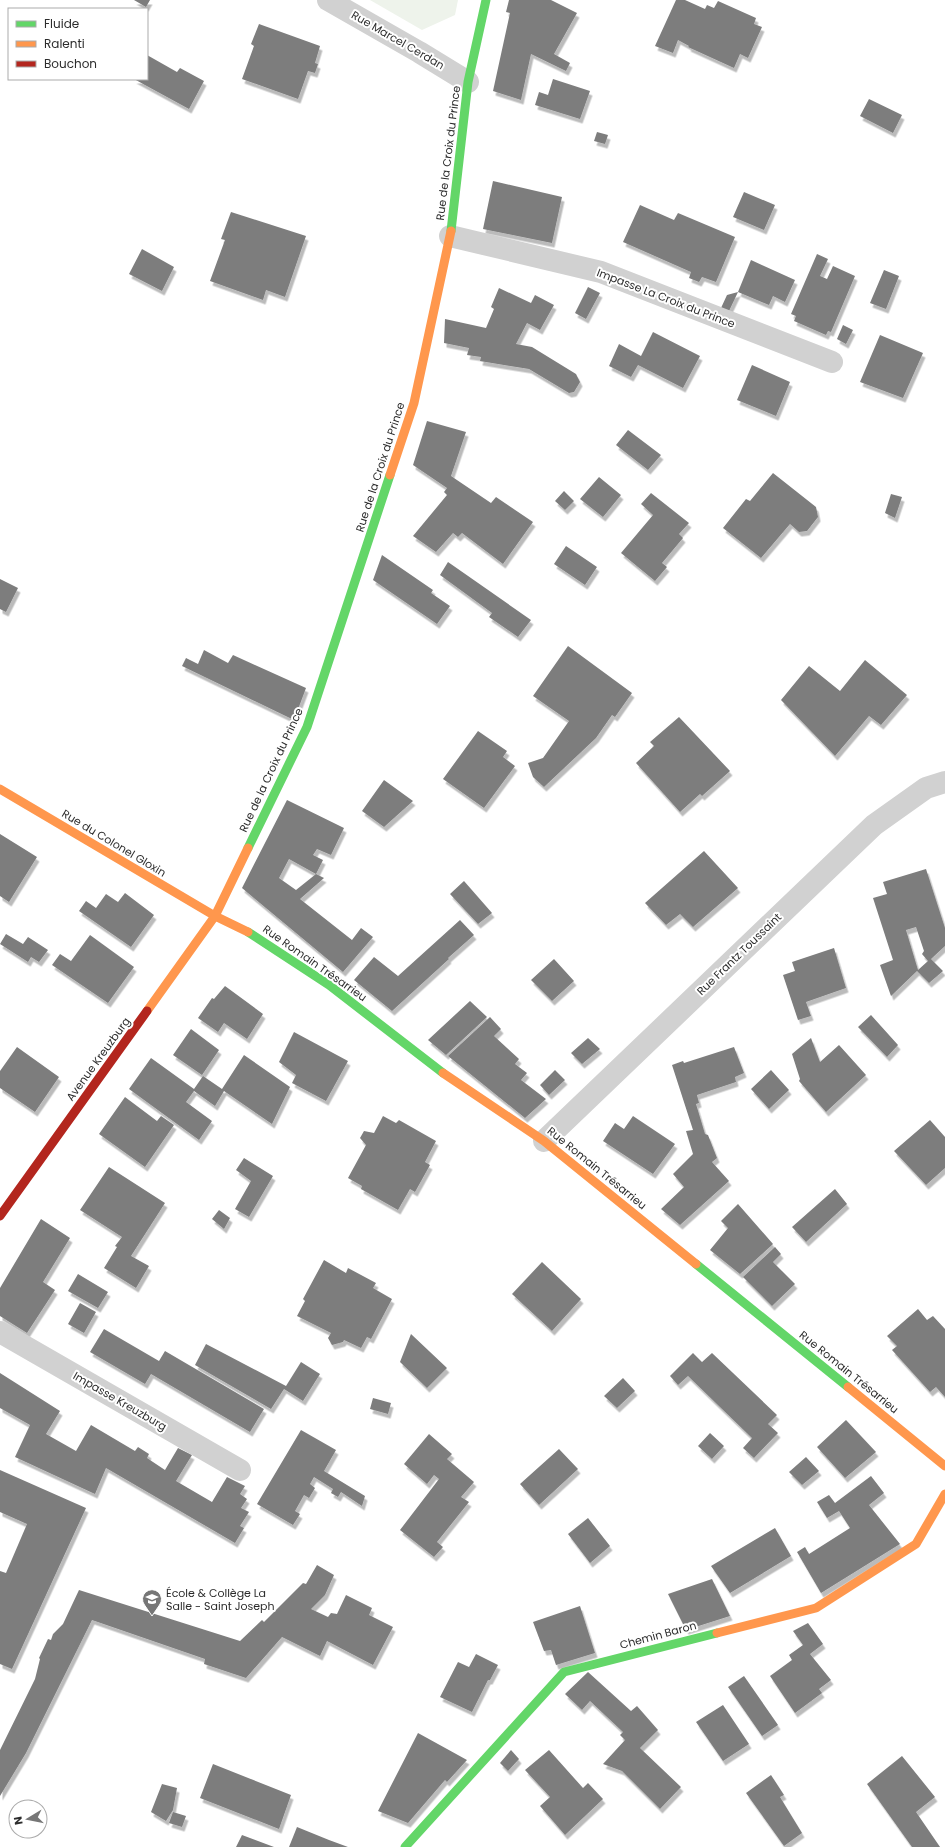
<svg xmlns="http://www.w3.org/2000/svg" width="945" height="1847" viewBox="0 0 945 1847" font-family="Poppins,sans-serif">
<defs>
<filter id="shadow"><feDropShadow dx="2.5" dy="4.5" stdDeviation="0" flood-color="#0004"/></filter>
</defs>
<rect width="100%" height="100%" fill="#fff"/>
<!-- green -->
<path fill="#eef3eb" d="M 370,0 L 458,0 L 455,15 L 422,30 Z"/>
<!-- building -->
<path fill="#7d7d7d" fill-rule="evenodd" filter="url(#shadow)" d="M 134,0 L 150,0 L 146,7 Z
M 509,0 L 551,0 L 577,13 L 554,54 L 570,63 L 566,71 L 531,54 L 521,100 L 493,91 L 510,13 L 506,12 Z
M 676,0 L 685,0 L 705,9 L 707,5 L 714,8 L 718,1 L 756,18 L 754,24 L 762,27 L 748,58 L 740,54 L 734,68 L 688,47 L 689,46 L 678,40 L 673,53 L 655,46 Z
M 259,24 L 320,46 L 315,63 L 318,64 L 315,73 L 308,71 L 298,99 L 242,79 L 254,46 L 251,44 Z
M 147,55 L 177,72 L 180,68 L 204,81 L 189,109 L 134,79 L 147,79 Z
M 553,79 L 590,91 L 580,119 L 535,105 L 539,92 L 548,95 Z
M 869,99 L 902,115 L 893,133 L 860,116 Z
M 597,132 L 608,135 L 605,144 L 594,141 Z
M 493,181 L 562,197 L 552,243 L 483,229 Z
M 744,192 L 775,205 L 764,230 L 733,217 Z
M 640,205 L 674,220 L 678,213 L 735,237 L 716,282 L 702,277 L 699,282 L 689,278 L 691,272 L 623,242 Z
M 231,212 L 306,236 L 285,297 L 266,290 L 263,300 L 210,281 L 225,240 L 221,239 Z
M 142,249 L 174,267 L 162,291 L 129,274 Z
M 817,254 L 828,259 L 820,276 L 827,279 L 833,266 L 855,276 L 831,332 L 828,331 L 826,335 L 794,321 L 796,316 L 791,314 Z
M 751,260 L 795,280 L 785,302 L 773,296 L 769,305 L 738,292 Z
M 884,270 L 899,276 L 886,309 L 870,303 Z
M 588,287 L 600,293 L 586,319 L 575,313 Z
M 499,288 L 531,303 L 535,295 L 554,305 L 540,330 L 527,323 L 516,344 L 532,347 L 576,374 L 580,382 L 574,392 L 569,393 L 529,369 L 480,361 L 481,357 L 467,355 L 469,348 L 444,343 L 445,319 L 486,328 L 494,309 L 491,307 Z
M 738,292 L 729,311 L 721,308 L 727,295 Z
M 843,325 L 853,330 L 846,344 L 837,339 Z
M 653,332 L 700,356 L 683,388 L 638,365 L 631,377 L 609,366 L 619,344 L 641,356 Z
M 880,335 L 923,353 L 903,398 L 860,382 Z
M 752,365 L 790,382 L 776,416 L 737,400 Z
M 427,421 L 466,432 L 451,476 L 491,503 L 496,497 L 533,522 L 503,564 L 462,533 L 458,537 L 453,533 L 436,552 L 413,536 L 447,495 L 444,492 L 447,488 L 413,465 Z
M 628,430 L 661,455 L 648,470 L 616,445 Z
M 773,473 L 816,507 L 818,517 L 807,531 L 799,532 L 790,524 L 761,558 L 723,528 L 746,499 L 750,501 Z
M 599,477 L 621,495 L 603,517 L 580,499 Z
M 564,491 L 574,501 L 565,510 L 555,501 Z
M 651,493 L 689,523 L 679,534 L 683,538 L 662,563 L 667,567 L 655,581 L 621,553 L 653,515 L 641,504 Z
M 891,494 L 902,497 L 895,518 L 885,513 Z
M 566,546 L 597,567 L 585,585 L 554,564 Z
M 382,555 L 433,590 L 431,593 L 450,606 L 437,624 L 373,580 Z
M 448,562 L 531,620 L 518,637 L 489,617 L 492,613 L 440,575 Z
M 0,579 L 18,588 L 6,612 L 0,609 Z
M 568,646 L 632,693 L 615,717 L 612,715 L 596,738 L 544,787 L 533,777 L 528,763 L 543,758 L 569,721 L 533,696 Z
M 204,650 L 228,663 L 233,655 L 306,688 L 294,720 L 182,666 L 186,658 L 198,664 Z
M 865,660 L 907,695 L 881,725 L 869,716 L 835,756 L 781,700 L 809,666 L 840,691 Z
M 679,717 L 730,771 L 702,796 L 700,794 L 680,812 L 636,763 L 654,746 L 650,742 Z
M 478,731 L 507,751 L 503,757 L 515,766 L 484,808 L 443,779 Z
M 384,780 L 413,801 L 384,827 L 362,811 Z
M 287,800 L 344,828 L 331,855 L 317,849 L 313,855 L 323,860 L 316,874 L 289,859 L 279,878 L 296,890 L 316,874 L 324,878 L 300,899 L 352,940 L 361,928 L 373,937 L 343,972 L 242,888 Z
M 0,834 L 37,857 L 9,902 L 0,896 Z
M 704,851 L 738,888 L 693,927 L 680,914 L 666,925 L 645,903 Z
M 926,869 L 945,928 L 945,946 L 931,959 L 943,971 L 929,983 L 917,971 L 891,996 L 880,965 L 893,960 L 873,898 L 887,894 L 883,882 ZM 916,927 L 924,951 L 922,954 L 928,961 L 918,970 L 906,930 Z
M 464,881 L 492,913 L 478,924 L 450,894 Z
M 125,893 L 154,915 L 131,947 L 79,911 L 86,901 L 96,908 L 106,894 L 118,902 Z
M 460,920 L 474,935 L 448,958 L 449,959 L 392,1011 L 354,980 L 374,957 L 398,976 Z
M 6,934 L 23,944 L 28,937 L 48,950 L 39,962 L 31,957 L 28,962 L 0,944 Z
M 90,935 L 134,967 L 108,1003 L 52,965 L 60,954 L 71,961 Z
M 834,948 L 846,988 L 806,1002 L 811,1016 L 798,1020 L 783,975 L 795,971 L 792,962 Z
M 554,959 L 574,981 L 552,1001 L 531,980 Z
M 225,986 L 263,1014 L 247,1039 L 224,1023 L 218,1032 L 198,1018 L 212,998 L 214,999 Z
M 470,1001 L 487,1017 L 446,1055 L 428,1040 Z
M 871,1015 L 898,1045 L 887,1057 L 858,1027 Z
M 490,1017 L 501,1029 L 494,1036 L 519,1059 L 515,1064 L 527,1073 L 521,1080 L 546,1099 L 525,1118 L 448,1056 Z
M 191,1029 L 219,1050 L 202,1075 L 173,1055 Z
M 294,1032 L 348,1061 L 326,1101 L 292,1083 L 296,1075 L 279,1062 Z
M 588,1038 L 600,1049 L 582,1064 L 571,1053 Z
M 811,1038 L 820,1062 L 839,1045 L 866,1075 L 826,1112 L 799,1081 L 800,1079 L 792,1054 Z
M 17,1047 L 59,1077 L 35,1112 L 0,1088 L 0,1071 Z
M 734,1047 L 744,1073 L 735,1077 L 736,1082 L 697,1095 L 699,1103 L 696,1104 L 705,1134 L 708,1135 L 717,1158 L 712,1162 L 729,1181 L 680,1225 L 661,1209 L 684,1187 L 673,1174 L 693,1154 L 686,1131 L 693,1130 L 672,1065 L 683,1061 L 684,1063 Z
M 244,1055 L 290,1087 L 272,1124 L 224,1091 L 215,1106 L 194,1091 L 186,1102 L 212,1121 L 199,1140 L 129,1089 L 151,1058 L 194,1089 L 203,1076 L 222,1089 Z
M 555,1070 L 565,1080 L 549,1095 L 540,1085 Z
M 771,1070 L 789,1090 L 769,1109 L 751,1089 Z
M 125,1097 L 157,1121 L 161,1116 L 174,1125 L 145,1167 L 99,1134 Z
M 383,1116 L 396,1123 L 399,1120 L 436,1141 L 425,1162 L 430,1165 L 415,1192 L 410,1189 L 398,1210 L 361,1189 L 362,1186 L 348,1178 L 366,1145 L 360,1138 L 364,1131 L 374,1133 Z
M 633,1116 L 675,1144 L 653,1174 L 603,1141 L 615,1123 L 624,1129 Z
M 930,1120 L 945,1137 L 945,1168 L 926,1185 L 894,1151 Z
M 244,1158 L 273,1176 L 249,1217 L 235,1209 L 251,1181 L 236,1170 Z
M 109,1167 L 165,1203 L 131,1256 L 149,1266 L 136,1288 L 104,1268 L 117,1247 L 115,1246 L 122,1237 L 80,1210 Z
M 835,1189 L 847,1204 L 806,1242 L 792,1227 Z
M 738,1204 L 773,1244 L 740,1274 L 710,1250 L 728,1228 L 721,1221 Z
M 219,1210 L 230,1218 L 224,1229 L 212,1219 Z
M 41,1219 L 70,1238 L 43,1282 L 55,1290 L 27,1333 L 0,1316 L 0,1288 Z
M 775,1247 L 781,1254 L 773,1262 L 795,1284 L 772,1306 L 743,1277 Z
M 324,1260 L 346,1273 L 348,1268 L 376,1283 L 373,1288 L 392,1299 L 371,1339 L 367,1337 L 361,1348 L 344,1340 L 343,1342 L 332,1345 L 328,1338 L 331,1333 L 297,1316 L 305,1301 L 303,1299 Z
M 542,1262 L 581,1299 L 552,1331 L 512,1294 Z
M 78,1274 L 108,1292 L 98,1308 L 68,1291 Z
M 80,1303 L 96,1312 L 84,1333 L 68,1324 Z
M 918,1309 L 927,1320 L 933,1316 L 945,1329 L 945,1397 L 936,1387 L 930,1392 L 892,1350 L 897,1346 L 887,1336 Z
M 104,1329 L 159,1361 L 165,1351 L 264,1409 L 250,1432 L 151,1374 L 145,1384 L 90,1352 Z
M 411,1334 L 447,1368 L 427,1388 L 400,1362 Z
M 206,1344 L 286,1386 L 301,1362 L 320,1374 L 303,1401 L 284,1389 L 271,1409 L 195,1365 Z
M 693,1353 L 702,1362 L 712,1353 L 777,1415 L 768,1424 L 778,1433 L 754,1458 L 743,1448 L 752,1438 L 721,1408 L 688,1376 L 678,1385 L 670,1376 Z
M 0,1373 L 60,1411 L 46,1434 L 76,1451 L 91,1425 L 135,1451 L 138,1447 L 149,1454 L 147,1458 L 165,1470 L 178,1448 L 192,1455 L 176,1481 L 212,1502 L 227,1477 L 245,1486 L 240,1494 L 247,1499 L 241,1508 L 249,1512 L 240,1526 L 244,1528 L 235,1543 L 106,1468 L 95,1494 L 15,1457 L 30,1425 L 0,1408 Z
M 623,1378 L 635,1391 L 617,1408 L 604,1396 Z
M 373,1398 L 391,1403 L 388,1414 L 370,1409 Z
M 846,1420 L 876,1452 L 845,1478 L 817,1447 Z
M 301,1430 L 336,1450 L 324,1471 L 365,1496 L 362,1506 L 341,1492 L 338,1497 L 331,1493 L 333,1489 L 314,1477 L 310,1484 L 315,1488 L 309,1498 L 304,1495 L 295,1511 L 300,1514 L 293,1525 L 257,1504 Z
M 710,1433 L 724,1446 L 712,1459 L 698,1446 Z
M 429,1434 L 452,1454 L 447,1459 L 474,1482 L 461,1497 L 469,1502 L 437,1542 L 443,1547 L 434,1557 L 400,1530 L 439,1479 L 434,1475 L 427,1484 L 404,1464 Z
M 559,1449 L 578,1469 L 539,1505 L 520,1484 Z
M 806,1457 L 819,1471 L 802,1485 L 789,1472 Z
M 0,1470 L 86,1508 L 12,1669 L 0,1664 L 0,1571 L 6,1573 L 27,1524 L 0,1512 Z
M 871,1476 L 884,1493 L 869,1505 L 900,1544 L 821,1593 L 797,1552 L 805,1547 L 809,1554 L 850,1528 L 839,1511 L 827,1518 L 817,1502 L 829,1495 L 835,1503 Z
M 588,1518 L 610,1546 L 590,1563 L 568,1534 Z
M 775,1528 L 791,1556 L 730,1593 L 711,1566 Z
M 317,1565 L 334,1575 L 325,1595 L 311,1609 L 328,1617 L 331,1613 L 337,1614 L 346,1595 L 372,1608 L 369,1615 L 393,1627 L 373,1665 L 327,1641 L 320,1656 L 282,1637 L 246,1678 L 204,1664 L 205,1659 L 92,1620 L 26,1753 L 0,1796 L 0,1750 L 35,1679 L 40,1659 L 39,1658 L 48,1639 L 51,1640 L 53,1634 L 63,1624 L 79,1590 L 240,1641 L 262,1620 L 264,1622 L 303,1583 L 306,1584 Z
M 712,1579 L 730,1616 L 686,1630 L 668,1594 Z
M 580,1606 L 595,1653 L 556,1665 L 551,1650 L 544,1651 L 533,1622 Z
M 808,1623 L 823,1644 L 810,1654 L 831,1680 L 819,1689 L 822,1693 L 795,1713 L 770,1676 L 792,1660 L 789,1655 L 803,1645 L 793,1631 Z
M 476,1654 L 498,1665 L 490,1680 L 488,1680 L 472,1712 L 440,1697 L 458,1662 L 469,1667 Z
M 588,1672 L 631,1711 L 637,1706 L 658,1730 L 640,1748 L 681,1787 L 660,1809 L 622,1771 L 603,1764 L 625,1740 L 620,1735 L 623,1732 L 590,1701 L 582,1710 L 565,1694 Z
M 744,1676 L 778,1725 L 762,1736 L 728,1687 Z
M 723,1705 L 749,1744 L 723,1761 L 696,1722 Z
M 418,1733 L 467,1760 L 447,1782 L 445,1780 L 408,1823 L 378,1811 Z
M 511,1750 L 519,1759 L 508,1771 L 500,1763 Z
M 549,1750 L 583,1788 L 588,1783 L 603,1799 L 565,1835 L 540,1806 L 550,1797 L 525,1770 Z
M 902,1756 L 935,1797 L 916,1812 L 940,1847 L 912,1847 L 867,1784 Z
M 213,1764 L 291,1795 L 279,1829 L 200,1798 Z
M 771,1775 L 784,1795 L 780,1797 L 802,1833 L 784,1846 L 746,1793 Z
M 162,1784 L 177,1788 L 173,1810 L 166,1821 L 151,1812 Z
M 173,1812 L 186,1816 L 182,1827 L 169,1823 Z
M 297,1827 L 329,1840 L 348,1847 L 289,1847 Z
M 242,1835 L 274,1847 L 236,1847 Z"/>
<g fill="none" stroke-linecap="round" stroke-linejoin="round">
<!-- street -->
<path stroke="#d1d1d1" stroke-width="22" d="M 328,0 L 419,52 L 468,82
M 450,236 L 601,272 L 832,362
M 544,1141 L 874,825 L 926,788 L 945,782
M 0,1332 L 240,1470"/>
<!-- fast -->
<path stroke="#63d668" stroke-width="9" d="M 451,231 L 468,82 L 486,0
M 248,848 L 307,727 L 390,475
M 248,932 L 329,985 L 443,1073
M 696,1264 L 848,1387
M 405,1847 L 564,1672 L 717,1633"/>
<!-- slow -->
<path stroke="#ff974d" stroke-width="9" d="M 390,475 L 414,403 L 451,231
M 0,789 L 215,916 L 248,932
M 147,1011 L 215,916 L 248,848
M 443,1073 L 544,1141 L 696,1264
M 848,1387 L 945,1466
M 717,1633 L 816,1608 L 916,1544 L 945,1494"/>
<!-- jam -->
<path stroke="#b3261e" stroke-width="9" d="M 0,1216 L 147,1011"/>
</g>
<!-- icons -->
<defs>
<symbol id="school-pin" viewBox="-11 -11 22 30"><path d="M0 17L-7.5 6A9.5 9.5 0 1 1 7.5 6Z" fill="#767676" stroke="#fff"/><path d="M0-5L7-2L0 1L-7-2ZM-4 1L0 2.5L4 1V4Q0 6-4 4Z" fill="#fff"/></symbol>
</defs>
<g fill-rule="evenodd">
<use href="#school-pin" x="141" y="1588" width="22" height="30"/>
</g>
<g text-anchor="middle" stroke-width="4" stroke-linejoin="round" paint-order="stroke">
<!-- street labels -->
<g font-size="11" fill="#2c2c2c" stroke="#fff">
<text transform="translate(398 40) rotate(30)" y="4">Rue Marcel Cerdan</text>
<text transform="translate(448 153) rotate(-83)" y="4">Rue de la Croix du Prince</text>
<text transform="translate(666 298) rotate(21)" y="4">Impasse La Croix du Prince</text>
<text transform="translate(380 467) rotate(-72)" y="4">Rue de la Croix du Prince</text>
<text transform="translate(271 770) rotate(-65)" y="4">Rue de la Croix du Prince</text>
<text transform="translate(114 843) rotate(31)" y="4">Rue du Colonel Gloxin</text>
<text transform="translate(739 954) rotate(-44)" y="4">Rue Frantz Toussaint</text>
<text transform="translate(315 963) rotate(35)" y="4">Rue Romain Trésarrieu</text>
<text transform="translate(98 1059) rotate(-54)" y="4">Avenue Kreuzburg</text>
<text transform="translate(597 1168) rotate(39)" y="4">Rue Romain Trésarrieu</text>
<text transform="translate(849 1372) rotate(39)" y="4">Rue Romain Trésarrieu</text>
<text transform="translate(120 1401) rotate(30)" y="4">Impasse Kreuzburg</text>
<text transform="translate(658 1635) rotate(-15)" y="4">Chemin Baron</text>
</g>
<!-- poi labels -->
<g font-size="11" fill="#2c2c2c" stroke="#fff" text-anchor="start">
<text x="166" y="1597">École &amp; Collège La<tspan x="166" dy="13">Salle - Saint Joseph</tspan></text>
</g>
</g>
<!-- legend -->
<rect x="8" y="8" width="140" height="72" fill="#ffffff" stroke="#ababab"/>
<rect x="16" y="21" width="20" height="6" fill="#63d668" stroke="#ababab"/>
<text x="44" y="28" font-size="12" fill="#2c2c2c">Fluide</text>
<rect x="16" y="41" width="20" height="6" fill="#ff974d" stroke="#ababab"/>
<text x="44" y="48" font-size="12" fill="#2c2c2c">Ralenti</text>
<rect x="16" y="61" width="20" height="6" fill="#b3261e" stroke="#ababab"/>
<text x="44" y="68" font-size="12" fill="#2c2c2c">Bouchon</text>
<!-- north arrow -->
<g transform="translate(28 1819) rotate(260)"><circle r="19" fill="#ffffff" stroke="#ababab"/>
<path d="M0-3L7 15L0 10L-7 15Z" fill="#767676"/>
<text y="-6" font-size="11" font-weight="bold" text-anchor="middle" fill="#2c2c2c">N</text>
</g>
</svg>
